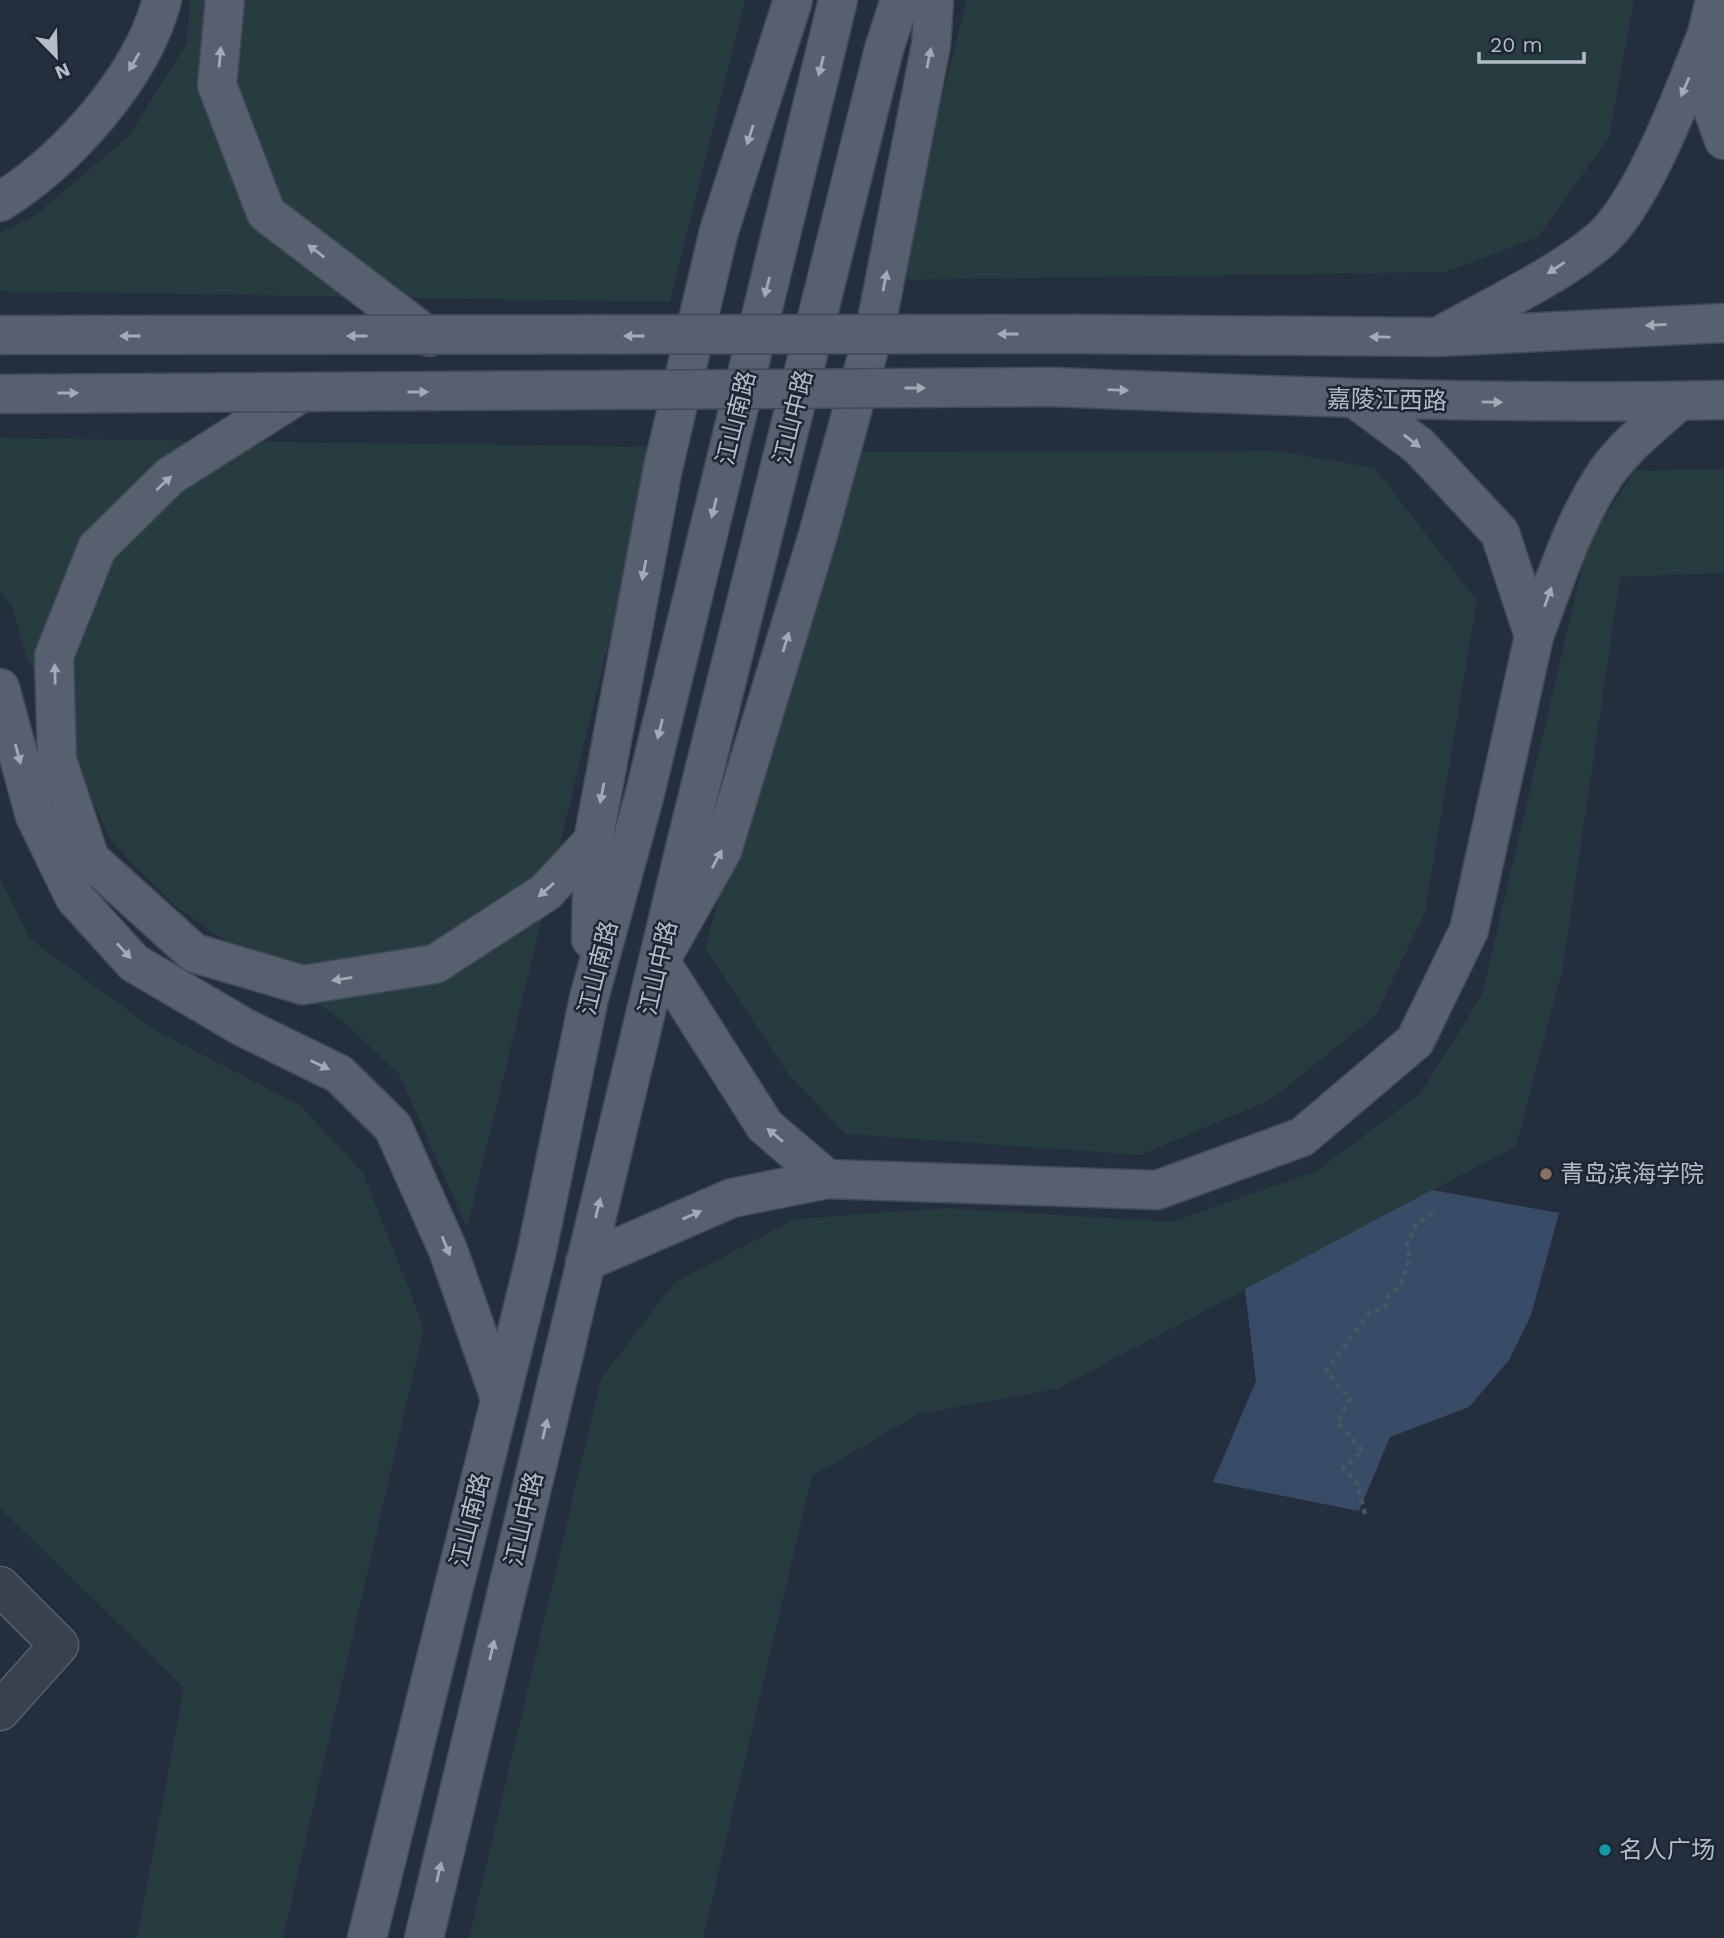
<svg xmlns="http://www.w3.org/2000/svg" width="1724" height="1938" viewBox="0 0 1724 1938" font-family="'Work Sans','Noto Sans SC',sans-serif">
<rect width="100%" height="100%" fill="#242f3e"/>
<!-- green -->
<path fill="#263c3f" d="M 190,0 L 745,0 L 670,302 L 0,291 L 0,233 L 38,213 L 128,137 L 187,43 Z
M 967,0 L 1634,0 L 1609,137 L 1538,237 L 1446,272 L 895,280 Z
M 0,438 L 656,447 L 467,1228 L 399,1074 L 343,1021 L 175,906 L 111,841 L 26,654 L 12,607 L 0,589 Z
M 1276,451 L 1375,468 L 1477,601 L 1425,912 L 1376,1015 L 1272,1099 L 1141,1155 L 846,1134 L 788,1074 L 705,948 L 843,452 Z
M 1724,469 L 1724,573 L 1620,577 L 1563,967 L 1516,1146 L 1057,1389 L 918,1414 L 812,1476 L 703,1938 L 469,1938 L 601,1379 L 674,1283 L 795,1219 L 947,1208 L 1171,1222 L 1317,1171 L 1420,1094 L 1482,995 L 1588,542 L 1635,471 Z
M 0,879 L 30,939 L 155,1030 L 301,1106 L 363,1173 L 424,1328 L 283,1938 L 137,1938 L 184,1688 L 0,1508 Z"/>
<!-- water -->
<path fill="#394c67" d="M 1432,1190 L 1559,1213 L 1531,1315 L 1509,1360 L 1469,1407 L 1390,1437 L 1359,1511 L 1213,1482 L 1256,1381 L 1245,1289 Z"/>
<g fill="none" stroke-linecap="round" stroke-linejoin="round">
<defs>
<path id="minor" d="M 0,1586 L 59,1645 L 0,1711"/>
<path id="major" d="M 225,0 L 217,85 L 266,213 L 429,337
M 1707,34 L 1715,0
M 0,202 C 67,160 142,77 162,0
M 1445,333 C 1493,306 1561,274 1601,239 C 1644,201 1685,88 1707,34 L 1709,98 L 1724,140
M 1076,334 L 1437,337 L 1724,323
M 1050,387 C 1275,396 1499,405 1724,400
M 301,393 L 170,476 L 97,548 L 54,656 L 57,760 L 90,859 L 194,953 L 303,985 L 435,964 L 546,892 L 593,841
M 1357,400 L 1419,446 L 1500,533 L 1534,636 C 1555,581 1573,522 1606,473 C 1626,445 1653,424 1679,401
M 0,688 L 35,816 L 75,898 L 134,963 L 243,1027 L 339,1074 L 393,1127 L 448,1250 L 500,1398
M 591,939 L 593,841 L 663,468 L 719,231 L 793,0
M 827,1179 L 765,1126 L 660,961 L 722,851 L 818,535 L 877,320 L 931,45 L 934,0
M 585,1262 L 732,1198 L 827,1179 L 1157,1190 L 1302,1137 L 1415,1041 L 1469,930 L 1534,636
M 367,1938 L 536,1255 L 589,998 L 644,797 L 838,0
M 424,1938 L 687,840 L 884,49 L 900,0"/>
</defs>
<!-- minor casing -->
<use href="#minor" stroke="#565f6c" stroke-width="41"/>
<!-- major casing -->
<use href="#major" stroke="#414a57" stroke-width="41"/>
<!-- path -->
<path stroke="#44595c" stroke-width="4.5" stroke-dasharray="5 5" stroke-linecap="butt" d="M 1365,1514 L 1357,1483 L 1343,1467 L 1363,1451 L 1337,1422 L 1350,1399 L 1326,1371 L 1370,1312 L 1384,1309 L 1389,1295 L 1400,1286 L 1410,1258 L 1406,1247 L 1418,1221 L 1436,1213"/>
<!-- minor -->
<use href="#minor" stroke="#38414e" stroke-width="38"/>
<!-- major -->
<use href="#major" stroke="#56606e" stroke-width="38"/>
<defs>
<path id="major-bridge" d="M 0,335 L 1076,334
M 0,394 L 1050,387"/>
</defs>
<!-- major-bridge casing -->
<use href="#major-bridge" stroke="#414a57" stroke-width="41" stroke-linecap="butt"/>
<!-- major-bridge -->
<use href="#major-bridge" stroke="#56606e" stroke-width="38"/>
</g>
<!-- one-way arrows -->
<defs><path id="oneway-solid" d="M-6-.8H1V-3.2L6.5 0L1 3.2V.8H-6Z" transform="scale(1.75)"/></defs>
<g fill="#a1aab7">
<use href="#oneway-solid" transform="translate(220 57) rotate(-85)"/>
<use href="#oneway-solid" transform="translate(929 58) rotate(-79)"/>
<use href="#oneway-solid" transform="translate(134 62) rotate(120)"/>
<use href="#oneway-solid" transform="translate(821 66) rotate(104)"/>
<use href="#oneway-solid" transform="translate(1685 87) rotate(113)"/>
<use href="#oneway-solid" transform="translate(750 135) rotate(108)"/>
<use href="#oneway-solid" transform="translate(316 251) rotate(-143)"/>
<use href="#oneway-solid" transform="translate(1556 268) rotate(146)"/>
<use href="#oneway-solid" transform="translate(885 281) rotate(-79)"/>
<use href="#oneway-solid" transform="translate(767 287) rotate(104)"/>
<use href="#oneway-solid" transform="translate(1656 325) rotate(177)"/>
<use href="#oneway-solid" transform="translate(1008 334) rotate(180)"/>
<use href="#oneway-solid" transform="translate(130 336) rotate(-180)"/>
<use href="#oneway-solid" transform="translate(357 336) rotate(-180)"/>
<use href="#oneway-solid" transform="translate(634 336) rotate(180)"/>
<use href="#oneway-solid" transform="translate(1380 337) rotate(-179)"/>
<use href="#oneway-solid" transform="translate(915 388)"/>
<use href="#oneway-solid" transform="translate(1118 390) rotate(2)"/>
<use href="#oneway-solid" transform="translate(418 392)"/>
<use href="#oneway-solid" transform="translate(68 393)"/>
<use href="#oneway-solid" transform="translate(1492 402) rotate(1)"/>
<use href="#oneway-solid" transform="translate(1412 441) rotate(38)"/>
<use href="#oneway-solid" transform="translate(164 483) rotate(-43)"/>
<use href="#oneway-solid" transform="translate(714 508) rotate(104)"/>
<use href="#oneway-solid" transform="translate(644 570) rotate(101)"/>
<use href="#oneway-solid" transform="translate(1548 597) rotate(-70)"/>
<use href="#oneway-solid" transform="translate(786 642) rotate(-73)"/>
<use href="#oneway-solid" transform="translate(55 674) rotate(-91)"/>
<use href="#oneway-solid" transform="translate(660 729) rotate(104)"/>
<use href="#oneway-solid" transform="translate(18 754) rotate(75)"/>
<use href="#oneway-solid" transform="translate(602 793) rotate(101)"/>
<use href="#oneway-solid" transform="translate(717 859) rotate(-62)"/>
<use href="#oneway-solid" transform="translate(546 890) rotate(139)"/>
<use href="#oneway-solid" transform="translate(124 951) rotate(47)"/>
<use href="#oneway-solid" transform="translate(342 979) rotate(171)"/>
<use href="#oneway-solid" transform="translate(320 1065) rotate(26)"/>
<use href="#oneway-solid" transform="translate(775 1135) rotate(-140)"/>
<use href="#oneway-solid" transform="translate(598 1208) rotate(-76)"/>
<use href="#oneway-solid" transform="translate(692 1215) rotate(-23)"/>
<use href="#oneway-solid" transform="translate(446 1246) rotate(68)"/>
<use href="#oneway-solid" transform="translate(545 1429) rotate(-77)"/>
<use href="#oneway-solid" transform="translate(492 1650) rotate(-77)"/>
<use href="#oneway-solid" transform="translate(439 1872) rotate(-77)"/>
</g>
<!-- markers -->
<circle fill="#8d6e63" stroke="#1d2633" stroke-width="2.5" cx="1546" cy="1174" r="7"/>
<circle fill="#0f9aa8" stroke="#1d2633" stroke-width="2.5" cx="1605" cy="1850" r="7"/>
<g text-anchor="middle" stroke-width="5" stroke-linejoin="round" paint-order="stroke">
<!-- street labels -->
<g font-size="24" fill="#b4bcc9" stroke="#1d2633">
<text transform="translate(1387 400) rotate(1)" y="8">嘉陵江西路</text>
<text transform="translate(793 417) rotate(-76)" y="8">江山中路</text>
<text transform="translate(736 418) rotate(-76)" y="8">江山南路</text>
<text transform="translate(598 968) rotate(-76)" y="8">江山南路</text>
<text transform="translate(658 968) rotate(-77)" y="8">江山中路</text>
<text transform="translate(524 1519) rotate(-77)" y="8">江山中路</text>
<text transform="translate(470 1520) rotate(-76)" y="8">江山南路</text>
</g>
<!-- poi labels -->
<g font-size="24" fill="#b4bcc9" stroke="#1d2633" text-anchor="start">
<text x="1560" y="1182">青岛滨海学院</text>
<text x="1619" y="1858">名人广场</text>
</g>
</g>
<!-- north arrow -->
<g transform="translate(56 56) rotate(157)" stroke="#1d2633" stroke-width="5" paint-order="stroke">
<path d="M0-5L12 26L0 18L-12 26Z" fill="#b4bcc9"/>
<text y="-10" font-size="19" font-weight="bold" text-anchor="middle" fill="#b4bcc9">N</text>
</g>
<!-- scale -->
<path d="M1479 52v10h105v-10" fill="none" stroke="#b4bcc9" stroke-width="3.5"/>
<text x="1490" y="52" font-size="21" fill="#b4bcc9" stroke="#1d2633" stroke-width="5" paint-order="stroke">20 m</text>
</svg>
